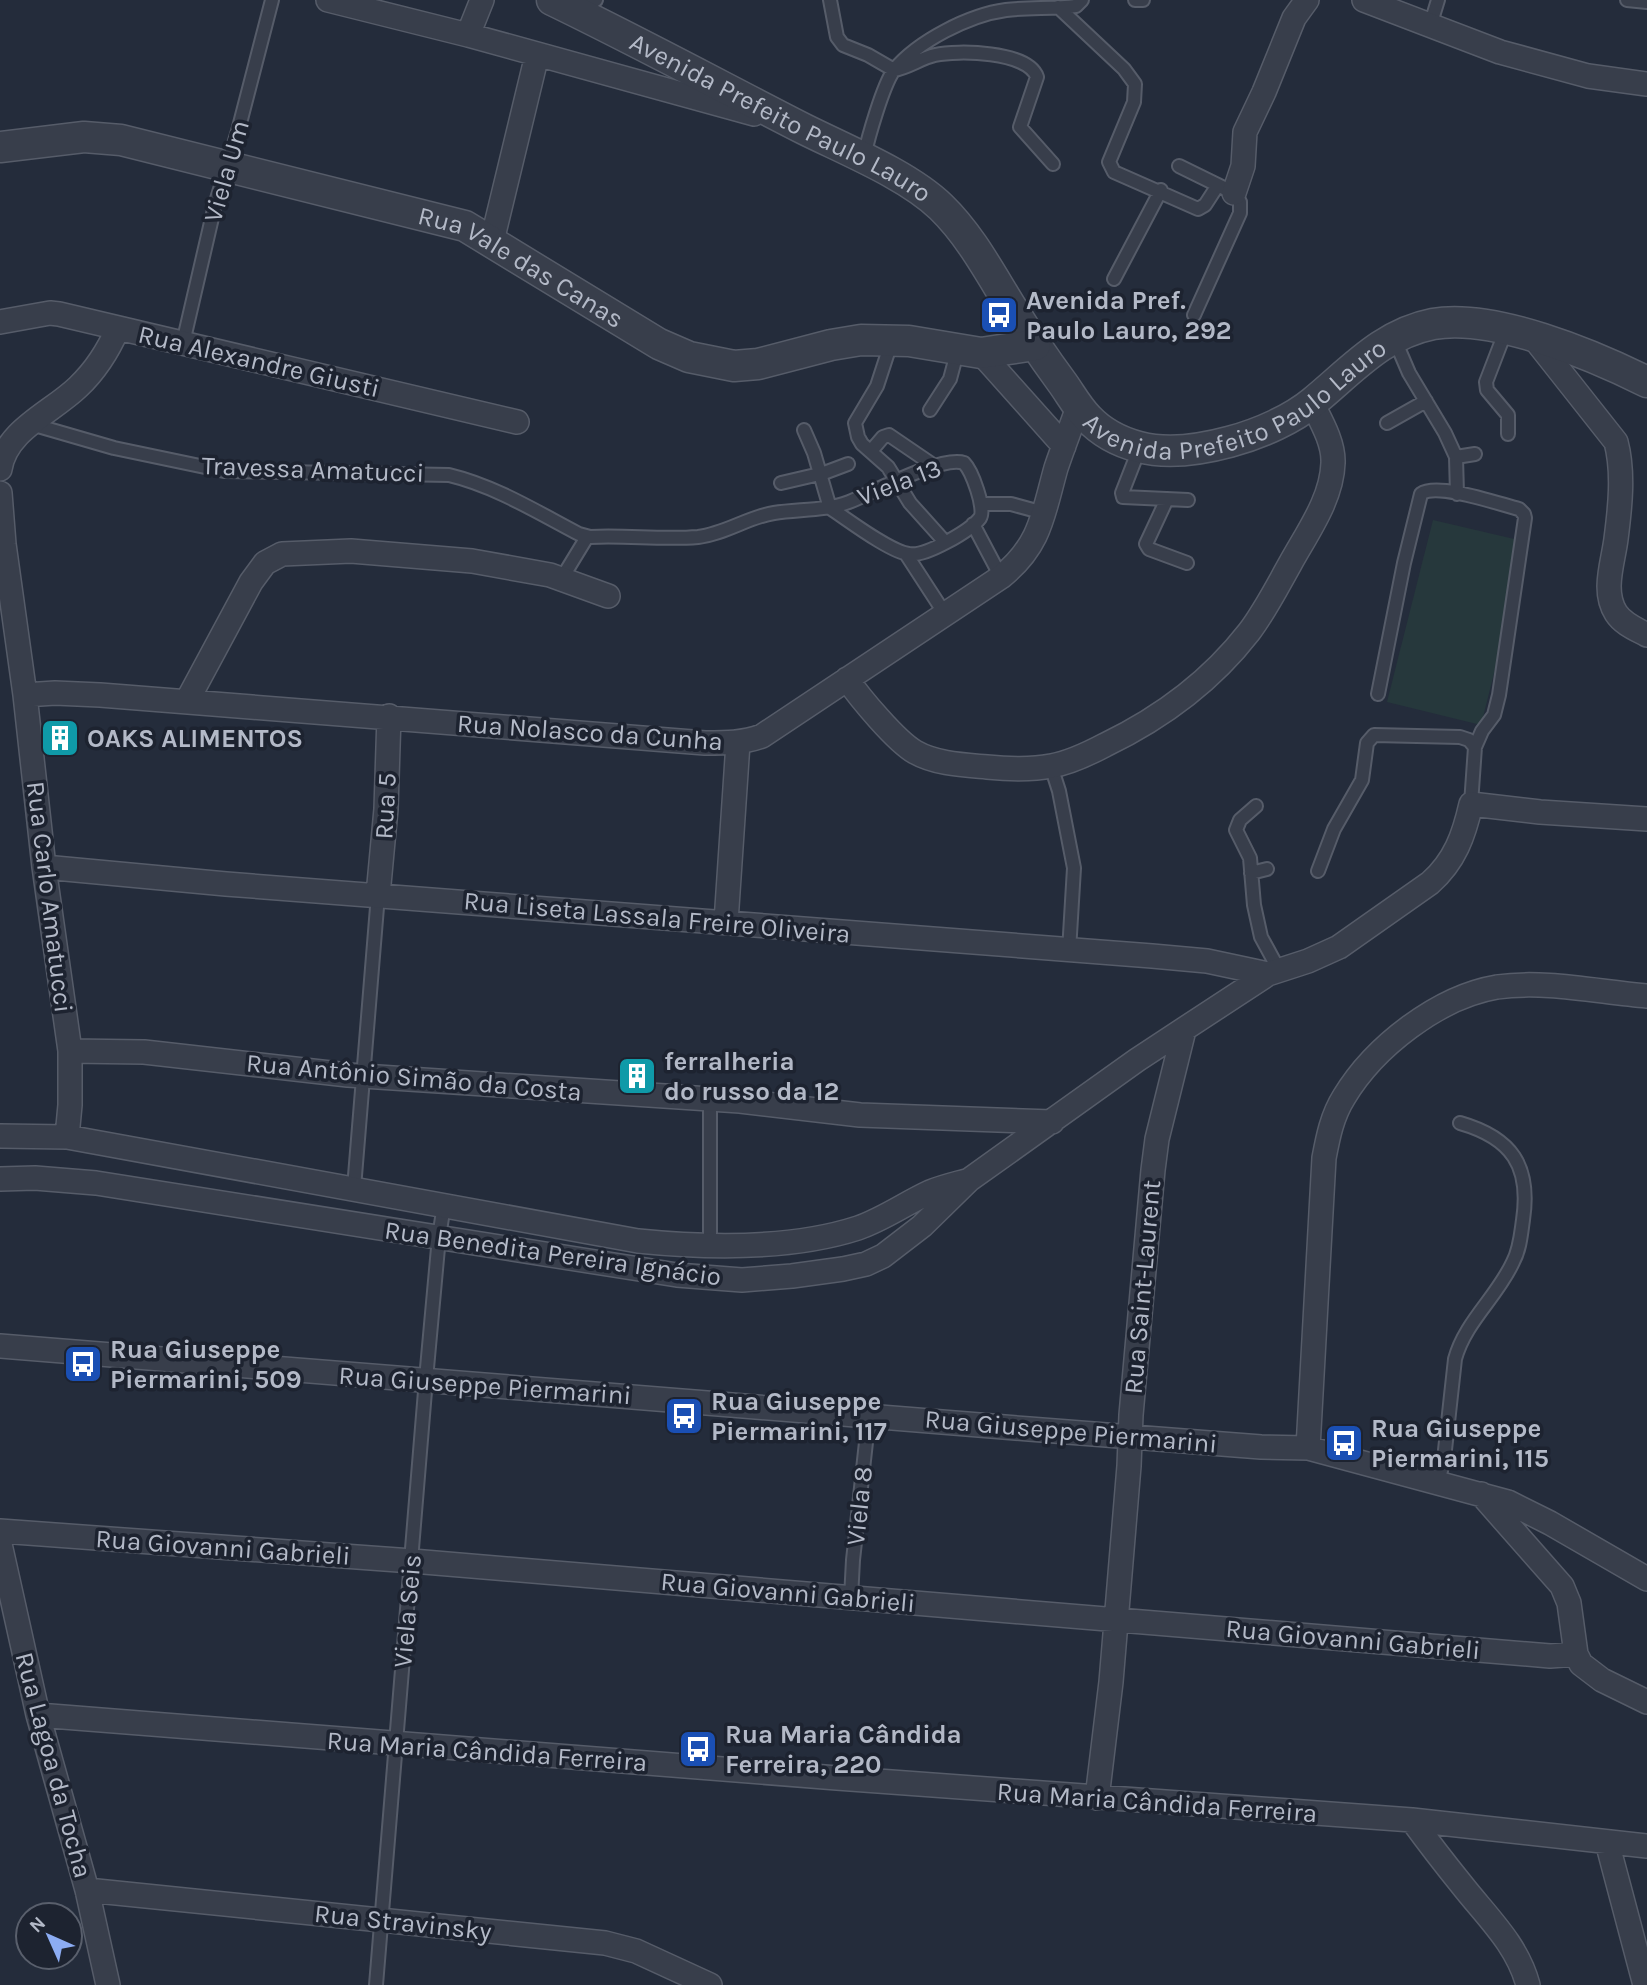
<svg xmlns="http://www.w3.org/2000/svg" width="1647" height="1985" viewBox="0 0 1647 1985" font-family="Karla,sans-serif">
<rect width="100%" height="100%" fill="#242c3b"/>
<!-- green -->
<path fill="#26383c" d="M 1433,520 L 1527,542 L 1481,725 L 1387,702 Z"/>
<g fill="none" stroke-linecap="round" stroke-linejoin="round">
<defs>
<path id="service" d="M 830,0 L 837,37 L 843,45 L 868,55 L 894,70 C 908,68 921,58 935,55 C 957,50 1028,51 1037,77 L 1020,127 L 1053,164
M 1135,0 L 1143,0
M 1627,0 L 1647,2
M 1058,7 L 1124,69 L 1135,84 L 1134,102 L 1109,162 L 1114,172 L 1198,209 L 1205,205 L 1218,185
M 577,12 L 596,0
M 1430,26 L 1438,0
M 864,157 C 868,138 883,85 894,70 C 918,41 969,15 1006,10 C 1029,7 1053,9 1076,6 L 1082,0
M 1179,166 L 1234,193 L 1240,202 L 1240,213 L 1194,315
M 1114,279 L 1161,190
M 1506,330 L 1486,382 L 1487,390 L 1508,415 L 1508,434
M 1394,338 L 1409,373 L 1445,433 L 1456,457 L 1475,454
M 892,340 L 877,386 L 855,423 L 858,437 L 862,444 L 888,467 L 910,503 L 945,542
M 183,343 L 215,205 L 238,131 L 272,0
M 930,410 L 950,379 L 958,349
M 1387,423 L 1426,401
M 31,424 L 114,448 L 224,471 L 449,475 C 495,486 537,512 579,534 L 590,537 C 626,535 662,540 698,537 C 725,534 748,517 774,513 C 799,509 825,511 849,502 C 872,493 942,455 964,463 C 972,471 986,509 980,518 C 970,531 925,557 909,554 C 890,552 847,519 830,508
M 804,430 L 814,453 L 830,508
M 1140,447 L 1122,493 L 1123,497 L 1188,500
M 871,451 L 883,437 L 889,435 L 936,467
M 1456,457 L 1457,494
M 781,483 L 824,473 L 848,464
M 1167,499 L 1146,544 L 1149,549 L 1187,563
M 981,504 L 1011,504 L 1044,513
M 973,524 L 1001,577
M 906,554 L 945,614
M 562,578 L 587,537
M 1378,694 L 1404,563 L 1421,494 C 1437,482 1499,504 1519,509 L 1524,514 L 1525,518 L 1499,695 L 1494,715 L 1482,731 L 1475,747
M 1051,766 L 1059,791 L 1074,868 L 1069,951
M 1256,806 L 1240,820 L 1236,830 L 1250,858 L 1254,905 L 1261,937 L 1279,970
M 1318,871 L 1334,829 L 1362,780 L 1367,743 L 1374,735 L 1460,737 L 1469,740 L 1475,747 L 1471,804
M 1251,873 L 1267,869
M 354,1188 L 378,895
M 710,1245 L 710,1099
M 1438,1482 L 1444,1459 L 1455,1359 C 1465,1322 1497,1297 1513,1262 C 1520,1249 1521,1234 1523,1220 C 1531,1166 1512,1138 1460,1123
M 851,1598 L 853,1560 L 869,1415
M 376,1985 L 426,1379 L 439,1237 L 444,1205"/>
<path id="minor" d="M 328,0 L 468,35 L 754,114
M 1364,0 L 1500,52 L 1588,76 L 1647,84
M 468,35 L 482,0
M 1234,193 L 1243,166 L 1245,132 L 1264,92 L 1294,18 L 1307,0
M 492,241 L 537,55
M 0,322 L 50,313 L 59,314 L 517,422
M 1533,337 L 1616,442 C 1624,472 1620,508 1616,539 C 1613,563 1602,591 1616,613 C 1623,624 1636,629 1647,635
M 981,353 L 1064,446
M 0,469 C 6,430 51,413 78,387 C 96,370 108,351 118,328
M 0,493 L 4,544 L 25,695 L 44,867 L 70,1051 L 70,1105 L 67,1137
M 847,679 C 860,698 896,741 915,752 C 936,764 964,765 987,767 C 1008,769 1031,770 1051,766 C 1069,763 1088,754 1105,745 C 1161,718 1211,681 1249,632 C 1265,611 1277,587 1290,564 C 1307,533 1332,499 1333,463 C 1334,443 1321,421 1312,403
M 25,695 L 55,693 L 100,695 L 705,743 C 726,743 743,743 762,736 L 1001,577 C 1041,545 1043,514 1056,468 C 1063,447 1071,427 1078,407
M 187,701 L 251,582 L 265,563 L 282,554 L 351,551 L 472,561 L 550,575 L 608,596
M 44,867 L 226,884 L 1152,956 L 1207,961 L 1268,974
M 378,895 L 386,809 L 389,716
M 726,922 L 738,743
M 70,1051 L 144,1052 L 348,1075 L 740,1101 L 860,1115 L 1052,1122
M 0,1136 L 67,1137 L 638,1241 C 708,1248 790,1250 858,1228 C 884,1219 906,1203 930,1192 C 942,1187 955,1184 966,1181
M 0,1179 L 35,1178 L 96,1183 L 677,1275 L 742,1280 L 792,1276 L 843,1269 L 866,1264 L 883,1256 L 922,1226 L 969,1180 L 1137,1060 L 1268,974 L 1308,961 L 1339,947 L 1430,883 C 1455,861 1464,835 1471,804 L 1540,812 L 1647,819
M 0,1346 L 1029,1429 L 1261,1447 L 1308,1448 L 1508,1502 L 1550,1523 L 1647,1579
M 1308,1448 L 1324,1158 C 1328,1137 1332,1116 1344,1097 C 1374,1047 1438,997 1497,987 C 1545,980 1598,992 1647,996
M 1481,1494 L 1562,1586 L 1569,1603 L 1576,1654 L 1581,1664 L 1602,1680 L 1647,1702
M 0,1531 L 412,1561 L 1550,1656 L 1576,1654
M 0,1544 L 38,1715 L 87,1890 L 108,1985
M 38,1715 L 837,1778 L 1412,1820 L 1647,1846
M 1097,1798 L 1111,1682 L 1129,1466 L 1131,1415 L 1153,1170 L 1157,1139 L 1184,1030
M 1412,1820 C 1428,1842 1445,1864 1462,1885 C 1487,1917 1517,1944 1528,1985
M 1607,1842 L 1645,1985
M 87,1890 L 605,1943 L 636,1951 L 710,1985"/>
<g id="tertiary">
<path id="s1" d="M 552,0 C 637,41 720,86 804,129 C 846,150 908,175 941,207 C 971,236 991,275 1013,310 C 1028,334 1044,358 1061,381 C 1070,393 1077,407 1088,418 C 1102,433 1120,442 1139,447 C 1189,460 1273,435 1313,402 C 1351,371 1382,334 1433,324 C 1493,313 1593,355 1647,382"/>
<path id="s2" d="M 0,147 L 84,137 L 121,140 L 465,226 L 659,344 L 689,357 L 734,366 L 758,364 L 831,345 L 861,340 L 909,341 L 981,353 L 1035,345"/>
</g>
</defs>
<!-- service casing -->
<use href="#service" stroke="#565c69" stroke-width="16"/>
<!-- minor casing -->
<use href="#minor" stroke="#565c69" stroke-width="26"/>
<!-- tertiary casing -->
<use href="#tertiary" stroke="#565c69" stroke-width="33"/>
<!-- service -->
<use href="#service" stroke="#383e4b" stroke-width="12"/>
<!-- minor -->
<use href="#minor" stroke="#383e4b" stroke-width="23"/>
<!-- tertiary -->
<use href="#tertiary" stroke="#383e4b" stroke-width="30"/>
</g>
<!-- icons -->
<defs>
<symbol id="bus-square" viewBox="-11 -11 22 22"><rect x="-9" y="-9" width="18" height="18" rx="4" fill="#1a4fb4" stroke="#1d2330"/><path d="M-5-6H5V4H4V6H2V4H-2V6H-4V4H-5ZM-3.5-4V0h7V-4ZM-3.5 1.2v1.5H-2V1.2ZM2 1.2v1.5H3.5V1.2Z" fill="#fff"/></symbol>
<symbol id="building-square" viewBox="-11 -11 22 22"><rect x="-9" y="-9" width="18" height="18" rx="4" fill="#0f9aa8" stroke="#1d2330"/><path d="M-4-6H4V6H1V3H-1V6H-4ZM-2.5-4.3h1.7v1.8h-1.7ZM.8-4.3h1.7v1.8H.8ZM-2.5-1h1.7V.8h-1.7ZM.8-1h1.7V.8H.8Z" fill="#fff"/></symbol>
</defs>
<g fill-rule="evenodd">
<use href="#bus-square" x="977" y="293" width="44" height="44"/>
<use href="#building-square" x="38" y="716" width="44" height="44"/>
<use href="#building-square" x="615" y="1054" width="44" height="44"/>
<use href="#bus-square" x="61" y="1342" width="44" height="44"/>
<use href="#bus-square" x="662" y="1394" width="44" height="44"/>
<use href="#bus-square" x="1322" y="1421" width="44" height="44"/>
<use href="#bus-square" x="676" y="1727" width="44" height="44"/>
</g>
<g text-anchor="middle" stroke-width="7" stroke-linejoin="round" paint-order="stroke">
<!-- street labels -->
<g font-size="26" fill="#b3b9c7" stroke="#1d2330">
<text dy="9" stroke="none"><textPath href="#s1" startOffset="257">Avenida Prefeito Paulo Lauro</textPath></text>
<text transform="translate(226 171) rotate(-74)" y="9">Viela Um</text>
<text dy="9" stroke="none"><textPath href="#s2" startOffset="544">Rua Vale das Canas</textPath></text>
<text transform="translate(259 361) rotate(13)" y="9">Rua Alexandre Giusti</text>
<text dy="9" stroke="none"><textPath href="#s1" startOffset="866">Avenida Prefeito Paulo Lauro</textPath></text>
<text transform="translate(313 469) rotate(2)" y="9">Travessa Amatucci</text>
<text transform="translate(899 482) rotate(-21)" y="9">Viela 13</text>
<text transform="translate(590 732) rotate(4)" y="9">Rua Nolasco da Cunha</text>
<text transform="translate(385 806) rotate(-87)" y="9">Rua 5</text>
<text transform="translate(50 897) rotate(83)" y="9">Rua Carlo Amatucci</text>
<text transform="translate(657 917) rotate(5)" y="9">Rua Liseta Lassala Freire Oliveira</text>
<text transform="translate(414 1077) rotate(5)" y="9">Rua Antônio Simão da Costa</text>
<text transform="translate(553 1253) rotate(8)" y="9">Rua Benedita Pereira Ignácio</text>
<text transform="translate(1142 1287) rotate(-85)" y="9">Rua Saint-Laurent</text>
<text transform="translate(485 1385) rotate(4)" y="9">Rua Giuseppe Piermarini</text>
<text transform="translate(1071 1431) rotate(5)" y="9">Rua Giuseppe Piermarini</text>
<text transform="translate(859 1506) rotate(-84)" y="9">Viela 8</text>
<text transform="translate(223 1547) rotate(4)" y="9">Rua Giovanni Gabrieli</text>
<text transform="translate(788 1592) rotate(5)" y="9">Rua Giovanni Gabrieli</text>
<text transform="translate(407 1611) rotate(-85)" y="9">Viela Seis</text>
<text transform="translate(1353 1639) rotate(5)" y="9">Rua Giovanni Gabrieli</text>
<text transform="translate(487 1751) rotate(4)" y="9">Rua Maria Cândida Ferreira</text>
<text transform="translate(54 1765) rotate(75)" y="9">Rua Lagoa da Tocha</text>
<text transform="translate(1157 1802) rotate(4)" y="9">Rua Maria Cândida Ferreira</text>
<text transform="translate(403 1922) rotate(6)" y="9">Rua Stravinsky</text>
</g>
<!-- poi labels -->
<g font-size="26" font-weight="bold" fill="#b3b9c7" stroke="#1d2330" text-anchor="start">
<text x="1026" y="309">Avenida Pref.<tspan x="1026" dy="30">Paulo Lauro, 292</tspan></text>
<text x="87" y="747">OAKS ALIMENTOS</text>
<text x="664" y="1070">ferralheria<tspan x="664" dy="30">do russo da 12</tspan></text>
<text x="110" y="1358">Rua Giuseppe<tspan x="110" dy="30">Piermarini, 509</tspan></text>
<text x="711" y="1410">Rua Giuseppe<tspan x="711" dy="30">Piermarini, 117</tspan></text>
<text x="1371" y="1437">Rua Giuseppe<tspan x="1371" dy="30">Piermarini, 115</tspan></text>
<text x="725" y="1743">Rua Maria Cândida<tspan x="725" dy="30">Ferreira, 220</tspan></text>
</g>
</g>
<!-- north arrow -->
<g transform="translate(49 1936) rotate(315)"><circle r="33" fill="#1d2330" stroke="#595f6c" stroke-width="2"/>
<path d="M0-5L12 26L0 18L-12 26Z" fill="#8cacf3"/>
<text y="-10" font-size="19" font-weight="bold" text-anchor="middle" fill="#b3b9c7">N</text>
</g>
</svg>
